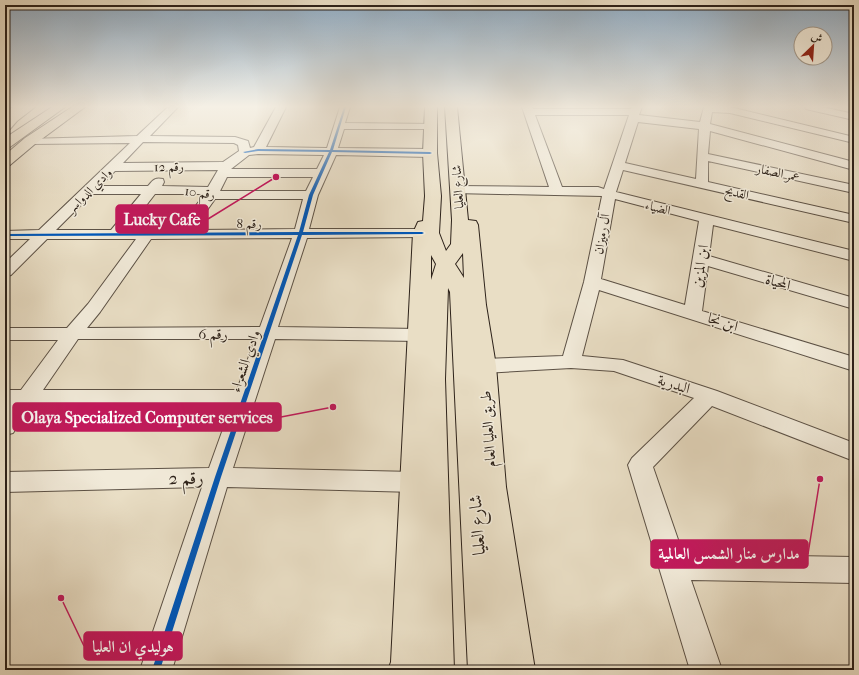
<svg xmlns="http://www.w3.org/2000/svg" width="859" height="675" viewBox="0 0 859 675" font-family="'IM FELL French Canon',Amiri,serif">
<rect width="100%" height="100%" fill="#e9dec5"/>
<filter id="stains"><feTurbulence type="fractalNoise" baseFrequency=".005" numOctaves="4"/><feColorMatrix values="0 0 0 0 .2 0 0 0 0 .09 0 0 0 0 .02 0 0 0 .5 -.17"/></filter>
<radialGradient id="worn" r=".72"><stop offset=".6" stop-color="#630" stop-opacity="0"/><stop offset="1" stop-color="#630" stop-opacity=".3"/></radialGradient>
<g fill="none" stroke-linecap="round" stroke-linejoin="round">
<defs>
<path id="minor" d="M 168,107 L 178,107 L 150,136 L 235,137 L 248,141 L 250,148 L 254,147 L 276,107 L 286,107 L 266,147 L 327,148 L 340,107 L 350,107 L 345,123 L 435,124 L 436,126 L 431,129 L 344,129 L 338,148 L 430,149 L 434,150 L 436,153 L 434,156 L 430,157 L 336,155 L 318,195 L 309,229 L 422,229 L 427,230 L 429,233 L 427,236 L 422,237 L 307,238 L 278,327 L 420,329 L 427,331 L 429,335 L 427,339 L 420,341 L 275,339 L 233,468 L 415,472 L 424,475 L 427,482 L 424,489 L 415,492 L 227,487 L 172,670 L 140,670 L 202,487 L 5,492 L 5,472 L 209,468 L 232,404 L 33,404 L 13,433 L 5,435 L 5,411 L 10,404 L 5,404 L 5,390 L 21,390 L 58,340 L 5,340 L 5,328 L 67,328 L 88,304 L 136,239 L 47,239 L 11,275 L 5,277 L 5,263 L 30,239 L 5,239 L 5,231 L 39,230 L 130,143 L 30,144 L 26,143 L 24,141 L 26,139 L 137,136 ZM 143,142 L 234,143 L 238,145 L 239,151 L 223,162 L 123,163 ZM 258,154 L 324,155 L 317,169 L 231,169 L 249,155 ZM 218,170 L 208,187 L 162,186 L 164,182 L 163,179 C 155,177 153,180 148,186 L 100,186 L 115,171 ZM 227,177 L 313,177 L 306,191 L 220,191 ZM 92,194 L 141,194 L 111,230 L 56,230 ZM 155,194 L 201,194 L 203,196 L 178,230 L 127,230 ZM 215,199 L 303,199 L 295,229 L 193,230 ZM 292,238 L 260,327 L 87,328 L 100,312 L 151,239 ZM 78,339 L 255,339 L 237,390 L 43,390 Z
M 522,107 L 532,107 L 533,109 L 631,109 L 632,107 L 642,107 L 639,115 L 700,122 L 704,107 L 730,107 L 854,137 L 854,143 L 730,113 L 712,112 L 710,124 L 854,162 L 854,170 L 710,131 L 708,154 L 854,185 L 854,193 L 708,161 L 708,182 L 854,215 L 854,223 L 623,170 L 616,192 L 854,251 L 854,261 L 713,225 L 709,256 L 854,298 L 854,309 L 708,266 L 702,311 L 854,357 L 854,371 L 599,290 L 582,356 L 623,360 L 717,391 L 854,443 L 854,461 L 712,406 L 653,467 L 683,554 L 854,557 L 854,583 L 691,580 L 722,670 L 690,670 L 628,465 L 632,458 L 694,398 L 614,371 L 571,368 L 484,373 L 477,371 L 474,366 L 477,361 L 484,359 L 563,356 L 584,282 L 602,196 L 453,193 L 451,190 L 453,187 L 458,186 L 549,187 ZM 535,115 L 629,115 L 604,189 L 598,187 L 562,187 ZM 638,122 L 699,129 L 696,179 L 625,163 ZM 615,199 L 699,221 L 685,305 L 601,279 Z
M 805,107 L 822,107 L 854,114 L 854,120 L 806,109 Z"/>
<path id="major" d="M 13,107 L 27,107 L 9,120 L 5,121 L 5,112 Z
M 72,107 L 85,107 L 35,144 L 10,165 L 5,166 L 5,155 L 25,138 Z
M 425,107 L 437,107 L 437,153 L 441,196 L 439,233 L 446,251 L 451,244 L 452,220 L 445,107 L 457,107 L 468,220 L 476,221 L 478,225 L 486,305 L 496,366 L 506,487 L 535,670 L 468,670 L 450,292 L 448,288 L 445,379 L 454,670 L 388,670 L 391,662 L 413,233 L 418,222 L 423,221 L 425,196 L 423,153 ZM 463,253 L 464,278 L 455,264 ZM 431,255 L 436,264 L 431,280 Z"/>
<path id="highway" d="M 22,107 L 35,107 L 17,121 L 10,129 L 5,129 L 5,120 Z
M 52,107 L 65,107 L 10,147 L 5,148 L 5,138 Z"/>
</defs>
<!-- minor casing -->
<use href="#minor" stroke="#5c5145" stroke-width="2"/>
<!-- major casing -->
<use href="#major" stroke="#2d221a" stroke-width="2"/>
<!-- highway casing -->
<use href="#highway" stroke="#2d221a" stroke-width="2"/>
<!-- minor -->
<use href="#minor" fill="#f1ead9" fill-rule="evenodd"/>
<!-- major -->
<use href="#major" fill="#e9dec5" fill-rule="evenodd"/>
<!-- highway -->
<use href="#highway" fill="#e9dec5" fill-rule="evenodd"/>
<defs>
<path id="cycleway" d="M 344,107 L 346,107 L 333,150 L 430,152 L 432,153 L 430,154 L 332,152 L 313,195 L 303,232 L 422,232 L 424,233 L 422,234 L 302,235 L 221,477 L 160,670 L 152,670 L 215,477 L 298,235 L 5,236 L 5,234 L 299,232 L 309,195 L 329,152 L 258,151 L 245,153 L 243,152 L 258,149 L 330,150 Z"/>
</defs>
<!-- cycleway casing -->
<use href="#cycleway" stroke="#f1ead9" stroke-width="3"/>
<!-- cycleway -->
<use href="#cycleway" fill="#0057b8" fill-rule="evenodd"/>
</g>
<!-- sky -->
<linearGradient id="sky" x2="0" y2="1"><stop stop-color="#8fabc3"/><stop offset="0.53" stop-color="#f5f0e5"/><stop offset="1" stop-color="#f5f0e5" stop-opacity="0"/></linearGradient>
<rect width="859" height="201" fill="url(#sky)"/>
<g text-anchor="middle" stroke-width="3" stroke-linejoin="round" paint-order="stroke">
<!-- far-street labels -->
<g font-size="13" fill="#2d221a" stroke="#f1ead9">
<text transform="translate(169 166) rotate(-1)" y="5">رقم 12</text>
<text transform="translate(778 172) rotate(12)" y="5">عمر الصفار</text>
<text transform="translate(457 187) rotate(-94)" y="5">شارع العليا</text>
<text transform="translate(89 190) rotate(-45)" y="5">وادي الدواسر</text>
<text transform="translate(200 192) rotate(7)" y="5">رقم 10</text>
<text transform="translate(737 192) rotate(13)" y="5">القديح</text>
<text transform="translate(658 207) rotate(14)" y="5">الضياء</text>
<text x="249" y="228">رقم 8</text>
<text transform="translate(601 234) rotate(-80)" y="5">آل رميزان</text>
</g>
<!-- street labels -->
<g font-size="15" fill="#2d221a" stroke="#f1ead9">
<text transform="translate(700 266) rotate(-81)" y="5">ابن المزين</text>
<text transform="translate(778 282) rotate(16)" y="5">المحياة</text>
<text transform="translate(723 322) rotate(18)" y="5">ابن نجا</text>
<text x="213" y="339">رقم 6</text>
<text transform="translate(245 361) rotate(-71)" y="5">وادي الشعراء</text>
<text transform="translate(674 384) rotate(18)" y="5">البدرية</text>
<text transform="translate(488 429) rotate(-94)" y="5">طريق العليا العام</text>
</g>
<!-- near-street labels -->
<g font-size="18" fill="#2d221a" stroke="#f1ead9">
<text transform="translate(186 478) rotate(-1)" y="6">رقم 2</text>
<text transform="translate(477 525) rotate(-94)" y="6">شارع العليا</text>
</g>
</g>
<!-- callouts -->
<path fill="none" stroke="#c2185b" stroke-width="1.5" d="M276 177L208 219M333 407L281 417M820 479L808 554M61 598L84 646"/>
<g fill="#c2185b" stroke="#f1ead9" stroke-width="1.5">
<circle cx="276" cy="177" r="4"/>
<circle cx="333" cy="407" r="4"/>
<circle cx="820" cy="479" r="4"/>
<circle cx="61" cy="598" r="4"/>
</g>
<g fill="#c2185b" stroke="#c2185b" stroke-width="1.5">
<rect x="116" y="205" width="92" height="28" rx="4"/>
<rect x="13" y="403" width="268" height="28" rx="4"/>
<rect x="651" y="540" width="157" height="28" rx="4"/>
<rect x="84" y="632" width="98" height="28" rx="4"/>
</g>
<g font-size="16" text-anchor="middle" font-weight="bold" fill="#fff">
<text x="162" y="225">Lucky Cafe</text>
<text x="147" y="423">Olaya Specialized Computer services</text>
<text x="729" y="559">مدارس منار الشمس العالمية</text>
<text x="133" y="652">هوليدي ان العليا</text>
</g>
<!-- margin -->
<rect width="859" height="675" fill="none" stroke="#e9dec5" stroke-width="20"/>
<rect x="6" y="6" width="847" height="663" fill="none" stroke="#2d221a" stroke-width="2"/>
<rect x="10" y="10" width="839" height="655" fill="none" stroke="#2d221a"/>
<!-- north arrow -->
<g transform="translate(813 46) rotate(25)"><circle r="19" fill="#f1ead9" stroke="#a39a8d"/>
<path d="M0-3L7 15L0 10L-7 15Z" fill="#8f2418"/>
<text y="-6" font-size="11" font-weight="bold" text-anchor="middle" fill="#2d221a">ش</text>
</g>
<rect width="100%" height="100%" filter="url(#stains)"/>
<rect width="100%" height="100%" fill="url(#worn)"/>
</svg>
